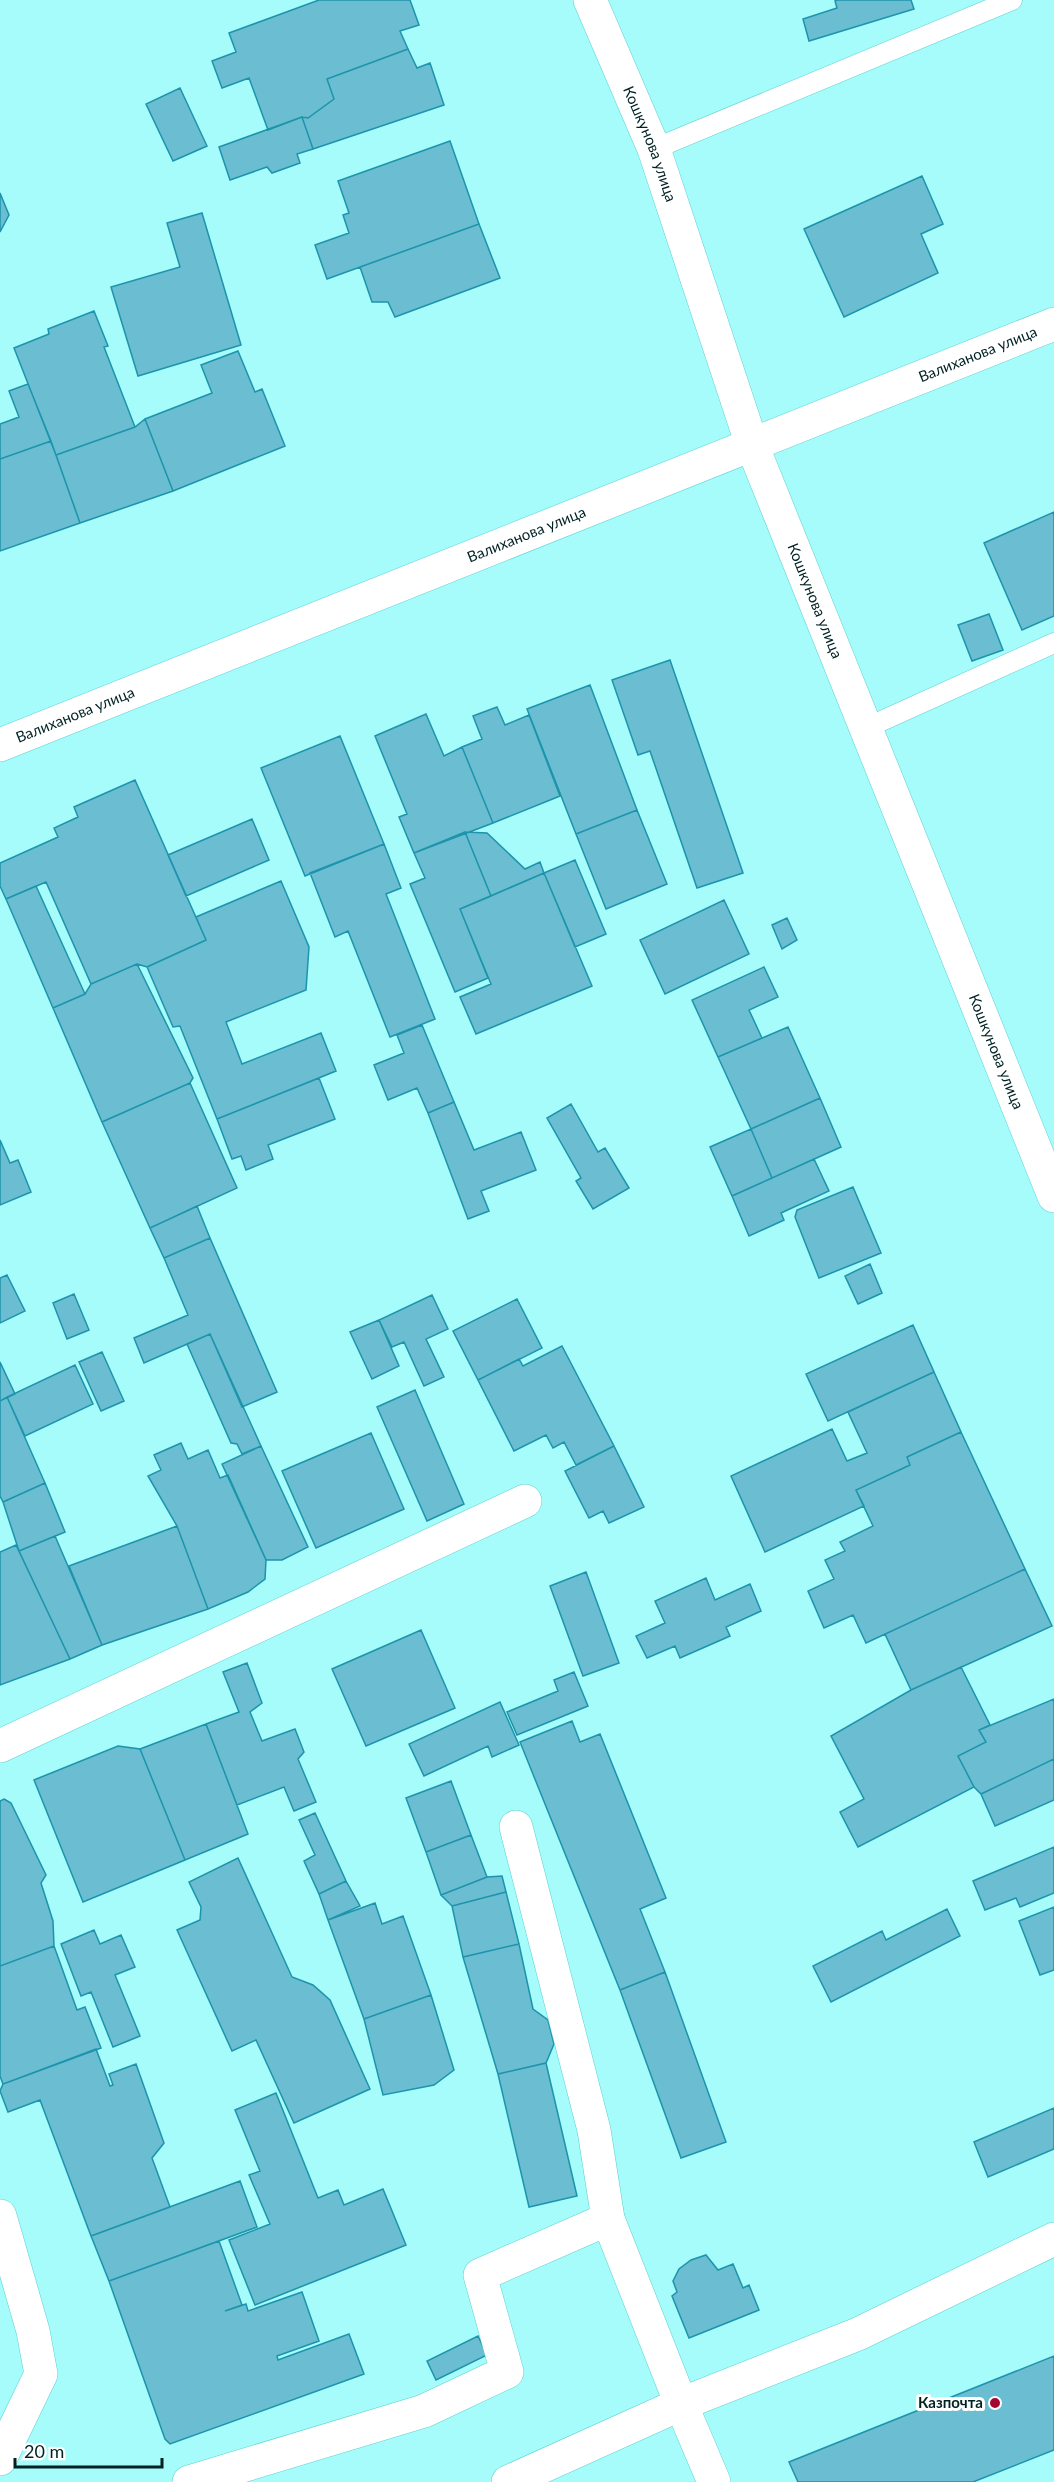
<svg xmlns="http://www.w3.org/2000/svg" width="1054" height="2482" viewBox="0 0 1054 2482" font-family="Lato,sans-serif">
<rect width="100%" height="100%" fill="#a6fbfb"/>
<!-- building -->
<path fill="#6bbdd1" stroke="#1c94ac" stroke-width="1.5" d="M 319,0 L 410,0 L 419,25 L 400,31 L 408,49 L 327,79 L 334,99 L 308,118 L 302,117 L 268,130 L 249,78 L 222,88 L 212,61 L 236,52 L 229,33 Z
M 911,0 L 914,9 L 809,41 L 803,19 L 837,8 L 835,1 L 837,0 Z
M 408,49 L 417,68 L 430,63 L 444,105 L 313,149 L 302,117 L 308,118 L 334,99 L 327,79 Z
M 180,88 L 207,146 L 173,161 L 146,104 Z
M 302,117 L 313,149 L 297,154 L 300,163 L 272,173 L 267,167 L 230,180 L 219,147 Z
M 450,141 L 479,224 L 327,279 L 315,245 L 349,233 L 343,215 L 349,213 L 338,181 Z
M 922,176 L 943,224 L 921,234 L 938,273 L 844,317 L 804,229 Z
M 0,193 L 9,215 L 0,232 Z
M 202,213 L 241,345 L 138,376 L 111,287 L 180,267 L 167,223 Z
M 479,224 L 500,278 L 395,317 L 388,302 L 372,302 L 360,267 Z
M 94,311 L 108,346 L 104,347 L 135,427 L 56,455 L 14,348 L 49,334 L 48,329 Z
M 238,351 L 255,392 L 262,389 L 285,446 L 173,491 L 145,419 L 212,393 L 201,365 Z
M 28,384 L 51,441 L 0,459 L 0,424 L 19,417 L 9,391 Z
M 145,419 L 173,491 L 80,523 L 56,455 L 135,427 Z
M 51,441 L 80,523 L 0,551 L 0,459 Z
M 1054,512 L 1054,616 L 1022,630 L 984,543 Z
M 989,614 L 1003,650 L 972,661 L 958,625 Z
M 670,660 L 743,873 L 697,888 L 650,751 L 638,755 L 612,680 Z
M 590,685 L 637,810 L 576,834 L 527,709 Z
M 497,707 L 505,725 L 529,715 L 560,796 L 493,823 L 462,747 L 482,739 L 473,716 Z
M 426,714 L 444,756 L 462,747 L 493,823 L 414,853 L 399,817 L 407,814 L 375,736 Z
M 340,736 L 384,844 L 305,876 L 261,768 Z
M 135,780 L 206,940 L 147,967 L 137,964 L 91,984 L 46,882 L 6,899 L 0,886 L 0,863 L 58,837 L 54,828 L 78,817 L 74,807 Z
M 637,810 L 667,884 L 606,909 L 576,834 Z
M 252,819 L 269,860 L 186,896 L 168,855 Z
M 465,832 L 491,896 L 460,909 L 488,978 L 455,992 L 410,884 L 425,878 L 414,853 Z
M 465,832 L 487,833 L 525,869 L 540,862 L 544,873 L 491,896 Z
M 384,844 L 401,888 L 386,894 L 435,1019 L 390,1037 L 348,931 L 335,937 L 310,873 Z
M 575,860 L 606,934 L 575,947 L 544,873 Z
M 544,873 L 592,986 L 476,1034 L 460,997 L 491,984 L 460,909 Z
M 281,881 L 309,947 L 306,990 L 226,1022 L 242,1064 L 321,1033 L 336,1071 L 217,1119 L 180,1026 L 173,1027 L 147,967 L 206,940 L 196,917 Z
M 36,886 L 85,994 L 53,1008 L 6,899 Z
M 724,900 L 749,954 L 665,994 L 640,940 Z
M 787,918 L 797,940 L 782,949 L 772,925 Z
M 137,964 L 193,1078 L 190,1083 L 102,1122 L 53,1008 L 85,994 L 91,984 Z
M 764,967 L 778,997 L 749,1010 L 762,1038 L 718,1057 L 692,1000 Z
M 422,1025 L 454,1102 L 428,1113 L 417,1088 L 388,1100 L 374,1065 L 404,1053 L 397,1035 Z
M 788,1027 L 820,1098 L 751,1129 L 718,1057 Z
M 319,1078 L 335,1119 L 268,1145 L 273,1159 L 246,1170 L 241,1156 L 232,1159 L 217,1119 Z
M 190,1083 L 237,1188 L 150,1228 L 102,1122 Z
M 820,1098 L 841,1147 L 772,1178 L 751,1129 Z
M 454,1102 L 474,1150 L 521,1132 L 536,1170 L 481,1191 L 489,1211 L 468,1219 L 428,1113 Z
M 571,1104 L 598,1152 L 605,1148 L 629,1188 L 593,1209 L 576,1181 L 581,1178 L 547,1118 Z
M 751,1129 L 772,1178 L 732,1196 L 710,1147 Z
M 0,1140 L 10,1163 L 18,1160 L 31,1192 L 0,1205 Z
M 814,1159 L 829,1191 L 781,1213 L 784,1220 L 749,1236 L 732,1196 Z
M 853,1187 L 881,1253 L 819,1278 L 795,1217 L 797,1210 Z
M 197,1206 L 210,1238 L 164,1258 L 150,1228 Z
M 210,1238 L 277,1392 L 242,1407 L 210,1334 L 144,1363 L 134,1338 L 188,1315 L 164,1258 Z
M 870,1264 L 882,1293 L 858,1304 L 845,1276 Z
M 7,1275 L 25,1311 L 0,1323 L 0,1278 Z
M 74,1294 L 89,1330 L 67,1339 L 53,1303 Z
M 432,1295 L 448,1329 L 426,1339 L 444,1377 L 424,1386 L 404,1342 L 392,1347 L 379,1320 Z
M 517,1299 L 542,1348 L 478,1380 L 453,1331 Z
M 379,1320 L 399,1366 L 372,1379 L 350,1332 Z
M 913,1325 L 934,1372 L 828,1421 L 806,1374 Z
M 210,1334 L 261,1446 L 242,1454 L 237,1444 L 231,1443 L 187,1344 Z
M 562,1346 L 614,1446 L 576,1465 L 564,1442 L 553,1448 L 546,1435 L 514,1451 L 478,1380 L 519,1359 L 523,1366 Z
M 102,1352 L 124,1401 L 101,1411 L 79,1362 Z
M 0,1362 L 15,1394 L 0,1401 Z
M 75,1365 L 93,1404 L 25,1436 L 7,1397 Z
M 934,1372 L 961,1432 L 907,1457 L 910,1465 L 856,1490 L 864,1506 L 765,1552 L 731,1476 L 832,1429 L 847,1461 L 867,1453 L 848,1412 Z
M 415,1390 L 464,1504 L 427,1521 L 377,1407 Z
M 7,1397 L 45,1483 L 3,1502 L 0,1496 L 0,1401 Z
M 961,1432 L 1025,1569 L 866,1643 L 853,1615 L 824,1628 L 808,1591 L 834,1579 L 825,1560 L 845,1551 L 840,1542 L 873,1526 L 856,1490 L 910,1465 L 907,1457 Z
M 371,1433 L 404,1509 L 316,1548 L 282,1471 Z
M 181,1443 L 188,1459 L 208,1450 L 220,1478 L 228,1475 L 266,1560 L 265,1579 L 248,1592 L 208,1609 L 177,1526 L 148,1476 L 161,1470 L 154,1455 Z
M 261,1446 L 308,1547 L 282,1560 L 266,1560 L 222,1464 Z
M 614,1446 L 644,1507 L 609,1523 L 603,1511 L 589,1518 L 565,1471 Z
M 45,1483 L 65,1532 L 19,1551 L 3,1502 Z
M 177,1526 L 208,1609 L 102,1645 L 69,1566 Z
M 55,1536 L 102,1645 L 70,1659 L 19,1551 Z
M 16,1545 L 70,1659 L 0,1685 L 0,1552 Z
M 1025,1569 L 1052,1626 L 911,1690 L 885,1634 Z
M 586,1572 L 619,1663 L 583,1676 L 550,1586 Z
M 706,1578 L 715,1600 L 750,1584 L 761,1611 L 726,1627 L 730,1636 L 680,1658 L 675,1646 L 647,1658 L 636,1636 L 665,1623 L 655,1601 Z
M 421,1630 L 455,1708 L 366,1746 L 332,1669 Z
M 247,1663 L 262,1703 L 250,1712 L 262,1741 L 295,1729 L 304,1752 L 298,1759 L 316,1802 L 294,1811 L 284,1787 L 237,1805 L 206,1724 L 239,1712 L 223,1672 Z
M 961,1667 L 990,1725 L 979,1730 L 986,1742 L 958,1756 L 974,1787 L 858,1847 L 840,1812 L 864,1799 L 831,1736 L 911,1690 Z
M 574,1672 L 588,1706 L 517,1735 L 507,1712 L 558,1691 L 554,1680 Z
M 1054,1699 L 1054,1759 L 981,1794 L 974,1787 L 958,1756 L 986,1742 L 979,1730 Z
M 500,1702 L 519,1745 L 492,1757 L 488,1746 L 424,1776 L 409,1744 Z
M 572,1721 L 580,1742 L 600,1734 L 666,1898 L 640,1909 L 665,1972 L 620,1990 L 520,1742 Z
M 206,1724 L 248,1834 L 185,1860 L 140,1749 Z
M 118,1746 L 140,1749 L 185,1860 L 83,1902 L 34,1780 Z
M 1054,1759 L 1054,1800 L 995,1826 L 981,1794 Z
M 451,1781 L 471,1835 L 426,1852 L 406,1798 Z
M 4,1799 L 11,1803 L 46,1875 L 41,1883 L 53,1921 L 54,1946 L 0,1966 L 0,1801 Z
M 315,1813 L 346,1881 L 319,1894 L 304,1861 L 315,1855 L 299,1820 Z
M 471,1835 L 487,1877 L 441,1895 L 426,1852 Z
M 1054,1847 L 1054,1893 L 1020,1907 L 1016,1898 L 985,1910 L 973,1881 Z
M 238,1858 L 292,1977 L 313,1985 L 330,2000 L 370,2089 L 294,2123 L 256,2040 L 232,2051 L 177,1930 L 200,1920 L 201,1907 L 189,1882 Z
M 502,1876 L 506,1892 L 452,1906 L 441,1895 L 487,1877 Z
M 346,1881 L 360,1906 L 328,1920 L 319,1894 Z
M 506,1892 L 519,1944 L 463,1957 L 452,1906 Z
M 375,1903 L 382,1924 L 403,1916 L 431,1995 L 364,2019 L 328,1920 Z
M 1054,1907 L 1054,1970 L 1040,1975 L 1019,1921 Z
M 947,1909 L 960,1936 L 831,2002 L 813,1966 L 882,1931 L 886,1940 Z
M 94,1930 L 100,1944 L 121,1935 L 135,1967 L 115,1975 L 140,2036 L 113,2047 L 91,1992 L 81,1996 L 61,1944 Z
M 519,1944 L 533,2009 L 548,2020 L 554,2044 L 546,2063 L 498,2074 L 463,1957 Z
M 54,1946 L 77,2010 L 85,2007 L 101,2048 L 3,2084 L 0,2076 L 0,1966 Z
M 665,1972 L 726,2142 L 681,2158 L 620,1990 Z
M 431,1995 L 454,2070 L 434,2085 L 383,2095 L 364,2019 Z
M 96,2049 L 110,2086 L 113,2085 L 109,2074 L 136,2064 L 164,2143 L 152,2158 L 170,2207 L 91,2236 L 40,2100 L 8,2112 L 0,2091 L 3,2084 Z
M 546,2063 L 577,2196 L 529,2207 L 498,2074 Z
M 276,2093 L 318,2198 L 338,2190 L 344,2205 L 383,2189 L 406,2245 L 255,2305 L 229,2240 L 270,2224 L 249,2175 L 260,2171 L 235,2110 Z
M 1054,2108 L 1054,2149 L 988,2177 L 974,2142 Z
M 240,2181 L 257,2227 L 109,2281 L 91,2236 Z
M 219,2241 L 242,2305 L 225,2311 L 246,2304 L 248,2311 L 302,2292 L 319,2341 L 277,2356 L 278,2360 L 349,2334 L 364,2374 L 170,2444 L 165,2439 L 109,2281 Z
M 706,2255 L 718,2270 L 733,2264 L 743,2288 L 749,2285 L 759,2310 L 689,2338 L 672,2296 L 677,2292 L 673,2281 L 679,2269 L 691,2260 Z
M 478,2336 L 487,2355 L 436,2380 L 427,2361 Z
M 1054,2356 L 1054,2450 L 973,2482 L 798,2482 L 789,2462 Z"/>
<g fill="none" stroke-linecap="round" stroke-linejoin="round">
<defs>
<path id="service" d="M 654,149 L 1012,0
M 866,728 L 1054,643"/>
<g id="minor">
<path id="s1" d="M 590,0 L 654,149 L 752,445 L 1054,1196"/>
<path id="s2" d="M 0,745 L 1054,324"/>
<path d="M 0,1746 L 525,1501"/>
<path d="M 516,1827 L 594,2130 L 608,2219"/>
<path d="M 0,2216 L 33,2331 L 41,2374 L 0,2459"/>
<path d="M 189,2482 L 424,2411 L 507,2372 L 480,2275 L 608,2219 L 681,2404 L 858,2334 L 1054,2239"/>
<path d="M 508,2482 L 681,2404 L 714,2482"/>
</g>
</defs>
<!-- service casing -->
<use href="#service" stroke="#5ed0d1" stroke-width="21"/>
<!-- minor casing -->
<use href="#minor" stroke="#5ed0d1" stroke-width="34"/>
<!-- service -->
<use href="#service" stroke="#fff" stroke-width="20"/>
<!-- minor -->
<use href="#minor" stroke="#fff" stroke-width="33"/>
</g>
<!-- markers -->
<circle fill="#a40634" stroke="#fff" stroke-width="2" cx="995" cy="2403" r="6"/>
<g text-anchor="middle" stroke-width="6" stroke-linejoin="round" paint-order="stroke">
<!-- street labels -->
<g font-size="15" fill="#002223" stroke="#fff">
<text dy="5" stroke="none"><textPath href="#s1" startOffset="156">Кошкунова улица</textPath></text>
<text dy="5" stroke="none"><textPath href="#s2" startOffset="1053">Валиханова улица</textPath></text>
<text dy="5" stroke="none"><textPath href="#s2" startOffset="567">Валиханова улица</textPath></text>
<text dy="5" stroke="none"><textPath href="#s1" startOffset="642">Кошкунова улица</textPath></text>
<text dy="5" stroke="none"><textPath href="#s2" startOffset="81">Валиханова улица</textPath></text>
<text dy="5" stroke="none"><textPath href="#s1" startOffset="1128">Кошкунова улица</textPath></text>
</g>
<!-- poi labels -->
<g font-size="15" font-weight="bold" fill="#002223" stroke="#fff" text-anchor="end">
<text x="983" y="2408">Казпочта</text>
</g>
</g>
<!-- scale -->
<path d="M15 2458v9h147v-9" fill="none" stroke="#002223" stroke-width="3"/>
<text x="24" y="2458" font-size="18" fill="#002223" stroke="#ffffff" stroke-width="4.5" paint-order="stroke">20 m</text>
</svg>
